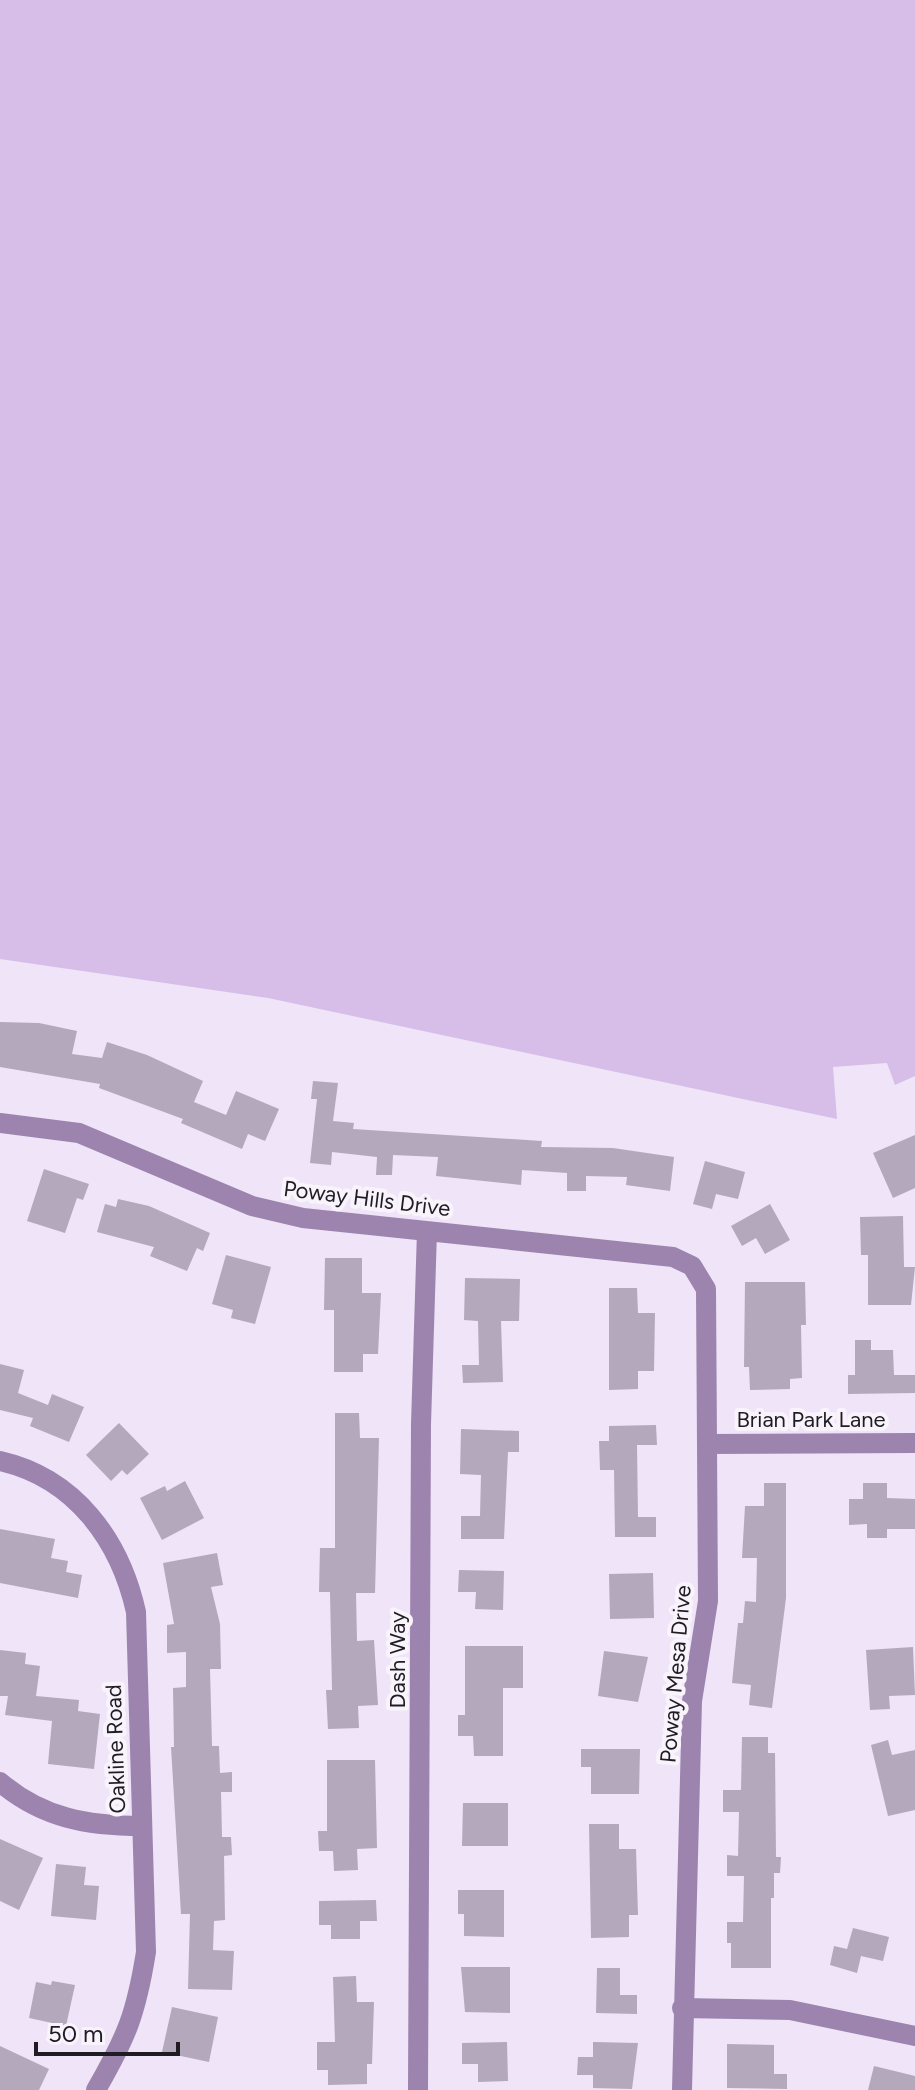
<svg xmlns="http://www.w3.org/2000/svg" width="915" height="2090" viewBox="0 0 915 2090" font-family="Figtree,sans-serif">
<rect width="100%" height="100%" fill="#efe4f8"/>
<!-- green -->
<path fill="#d6bee8" d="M 0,0 L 915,0 L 915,1076 L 895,1085 L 887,1063 L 833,1067 L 837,1119 L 268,998 L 0,959 Z"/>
<!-- building -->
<path fill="#b3a8bc" d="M 0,1022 L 39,1023 L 77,1031 L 72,1054 L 102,1058 L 107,1042 L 147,1055 L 203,1081 L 194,1102 L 226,1115 L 236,1091 L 279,1109 L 265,1141 L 248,1134 L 242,1149 L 181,1123 L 183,1119 L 99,1088 L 100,1084 L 0,1067 Z
M 313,1081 L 338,1083 L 333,1121 L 354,1123 L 353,1129 L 542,1141 L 541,1147 L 613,1148 L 674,1157 L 670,1191 L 626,1185 L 627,1177 L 586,1176 L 586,1191 L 567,1191 L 567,1173 L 522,1170 L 521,1185 L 436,1176 L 438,1157 L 393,1155 L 392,1175 L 376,1175 L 377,1157 L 332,1152 L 331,1165 L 310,1163 L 317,1099 L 311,1099 Z
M 915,1135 L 915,1188 L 893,1198 L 873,1153 Z
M 705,1161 L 745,1172 L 738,1199 L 716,1194 L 712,1209 L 693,1204 Z
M 44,1169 L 89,1184 L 83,1200 L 77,1198 L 65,1233 L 27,1221 Z
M 118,1199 L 149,1206 L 210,1233 L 203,1251 L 197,1248 L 187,1271 L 150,1256 L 154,1247 L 97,1232 L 105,1204 L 116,1207 Z
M 770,1204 L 790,1240 L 765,1254 L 756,1238 L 742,1246 L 731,1226 Z
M 903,1216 L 904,1267 L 915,1267 L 911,1305 L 868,1305 L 868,1255 L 861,1255 L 860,1217 Z
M 226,1255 L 271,1267 L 255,1324 L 231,1318 L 233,1310 L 212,1304 Z
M 325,1258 L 362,1258 L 362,1293 L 381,1293 L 378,1354 L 363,1354 L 363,1372 L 334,1372 L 334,1310 L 324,1310 Z
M 465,1278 L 520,1279 L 519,1321 L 501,1321 L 503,1382 L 463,1383 L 462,1365 L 479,1365 L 478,1321 L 464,1320 Z
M 745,1282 L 805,1282 L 806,1325 L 801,1325 L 802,1378 L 790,1379 L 790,1389 L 750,1390 L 749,1367 L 744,1367 Z
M 609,1288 L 637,1288 L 638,1313 L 655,1313 L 654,1371 L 638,1371 L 638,1389 L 609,1390 Z
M 855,1340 L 871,1340 L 871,1350 L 893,1350 L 894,1375 L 915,1375 L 915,1393 L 848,1394 L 848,1375 L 855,1375 Z
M 0,1364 L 24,1370 L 18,1393 L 48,1405 L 52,1394 L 84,1407 L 69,1442 L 30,1426 L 33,1418 L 0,1410 Z
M 335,1413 L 359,1413 L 360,1438 L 379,1438 L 375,1593 L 356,1593 L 357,1641 L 374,1640 L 378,1705 L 358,1706 L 359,1728 L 328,1729 L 326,1690 L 332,1690 L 330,1592 L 319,1592 L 320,1548 L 335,1548 Z
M 119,1423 L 149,1454 L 127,1475 L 122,1470 L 111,1481 L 86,1455 Z
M 656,1425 L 657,1445 L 637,1445 L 638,1517 L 656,1517 L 656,1537 L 615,1537 L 614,1470 L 600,1470 L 599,1441 L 609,1441 L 609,1426 Z
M 461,1429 L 519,1431 L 519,1452 L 508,1452 L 504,1539 L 461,1539 L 461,1516 L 480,1516 L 481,1475 L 460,1474 Z
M 185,1481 L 204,1518 L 162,1540 L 140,1498 L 165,1486 L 167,1491 Z
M 764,1483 L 786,1483 L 786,1598 L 772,1708 L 749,1705 L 751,1685 L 732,1683 L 738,1623 L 743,1623 L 745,1601 L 756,1602 L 757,1558 L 742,1558 L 745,1506 L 764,1506 Z
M 863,1483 L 887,1483 L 887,1498 L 915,1499 L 915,1529 L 887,1529 L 887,1538 L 867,1538 L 867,1524 L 849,1525 L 849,1499 L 863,1499 Z
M 0,1529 L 55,1539 L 51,1558 L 68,1561 L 66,1572 L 82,1575 L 78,1598 L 0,1583 Z
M 217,1553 L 223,1585 L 211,1587 L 220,1624 L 221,1669 L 210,1669 L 212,1746 L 219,1746 L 220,1773 L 232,1772 L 232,1792 L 221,1792 L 222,1837 L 231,1837 L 232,1855 L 224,1856 L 225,1920 L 214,1921 L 213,1950 L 234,1951 L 232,1990 L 188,1989 L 190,1914 L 181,1914 L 171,1747 L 174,1747 L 173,1688 L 186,1687 L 186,1652 L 167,1653 L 167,1625 L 174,1624 L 163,1563 Z
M 459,1570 L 504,1571 L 503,1610 L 475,1609 L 476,1592 L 458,1592 Z
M 653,1573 L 654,1618 L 610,1619 L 609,1574 Z
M 465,1646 L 523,1646 L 523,1688 L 503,1688 L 503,1756 L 474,1756 L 473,1736 L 458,1736 L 458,1715 L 465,1715 Z
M 913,1647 L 915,1695 L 889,1696 L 890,1709 L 870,1710 L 866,1650 Z
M 0,1650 L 26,1653 L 25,1664 L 40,1666 L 36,1696 L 79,1700 L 78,1711 L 100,1714 L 94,1769 L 48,1764 L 52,1721 L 5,1715 L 8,1696 L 0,1696 Z
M 604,1651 L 648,1657 L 638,1702 L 598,1696 Z
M 742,1737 L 768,1737 L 768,1753 L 775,1753 L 776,1857 L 781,1857 L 780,1873 L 774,1873 L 774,1898 L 771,1898 L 771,1968 L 731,1968 L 731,1943 L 727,1943 L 727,1922 L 743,1922 L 744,1876 L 727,1876 L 727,1855 L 738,1856 L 739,1812 L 723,1812 L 723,1790 L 741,1790 Z
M 888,1740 L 892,1755 L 915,1750 L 915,1810 L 888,1816 L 871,1745 Z
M 581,1749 L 640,1749 L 639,1794 L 591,1794 L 591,1767 L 581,1767 Z
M 327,1760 L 375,1760 L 377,1848 L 357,1849 L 358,1870 L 334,1871 L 333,1851 L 319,1851 L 318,1831 L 327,1831 Z
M 463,1803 L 508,1803 L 508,1846 L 462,1846 Z
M 589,1824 L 619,1824 L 619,1849 L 636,1849 L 638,1915 L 629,1915 L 629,1937 L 591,1938 Z
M 0,1839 L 43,1858 L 19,1910 L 0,1901 Z
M 56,1864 L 86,1867 L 84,1885 L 99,1886 L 96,1920 L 51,1916 Z
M 458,1890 L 504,1890 L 504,1937 L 464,1936 L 464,1914 L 458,1914 Z
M 376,1900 L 377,1921 L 360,1921 L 360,1939 L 331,1939 L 331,1925 L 319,1925 L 319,1901 Z
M 853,1928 L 889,1937 L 883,1961 L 861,1956 L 857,1973 L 830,1965 L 834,1946 L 847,1949 Z
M 461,1967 L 510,1967 L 510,2013 L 465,2012 Z
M 597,1968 L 620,1968 L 620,1995 L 637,1995 L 637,2014 L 596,2013 Z
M 356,1976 L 357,2002 L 374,2002 L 372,2064 L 367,2064 L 367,2084 L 328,2085 L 328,2070 L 317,2070 L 317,2042 L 335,2042 L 333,1977 Z
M 52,1981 L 75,1985 L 66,2026 L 29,2018 L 36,1982 L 51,1985 Z
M 172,2007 L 218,2017 L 209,2062 L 162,2052 Z
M 507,2042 L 508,2081 L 478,2082 L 478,2064 L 462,2064 L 462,2043 Z
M 593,2042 L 638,2043 L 632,2089 L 593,2088 L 593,2075 L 577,2075 L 578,2057 L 593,2057 Z
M 727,2044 L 774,2045 L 774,2074 L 787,2074 L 787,2089 L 727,2088 Z
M 0,2046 L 49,2069 L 39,2090 L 0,2090 Z
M 874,2066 L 915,2076 L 915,2090 L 868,2090 Z"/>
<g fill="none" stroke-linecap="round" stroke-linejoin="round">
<!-- minor -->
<path stroke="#9c84ae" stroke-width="20" d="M 0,1123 L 79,1133 L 252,1206 L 303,1218 L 673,1257 L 692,1266 L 706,1289 L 708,1601 L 692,1701 L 682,2090
M 708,1444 L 915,1443
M 0,1461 C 75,1478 120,1540 136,1612 L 146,1952 C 136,2014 127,2036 96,2090
M 0,1782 C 42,1818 88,1826 142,1826
M 682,2008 L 790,2010 L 915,2036
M 418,2090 L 421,1424 L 427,1231"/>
</g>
<g text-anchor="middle" stroke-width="8" stroke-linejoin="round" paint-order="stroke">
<!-- street labels -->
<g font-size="22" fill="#201c23" stroke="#f9f4fc">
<text transform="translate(367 1198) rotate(7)" y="8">Poway Hills Drive</text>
<text x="811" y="1427">Brian Park Lane</text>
<text transform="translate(397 1660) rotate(-90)" y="8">Dash Way</text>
<text transform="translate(675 1674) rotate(-85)" y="8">Poway Mesa Drive</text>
<text transform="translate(115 1749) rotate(-92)" y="8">Oakline Road</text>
</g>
</g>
<!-- scale -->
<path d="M36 2042v12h142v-12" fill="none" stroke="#201c23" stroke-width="4"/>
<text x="48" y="2042" font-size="24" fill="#201c23" stroke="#f9f4fc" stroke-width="6" paint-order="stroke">50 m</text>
</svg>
